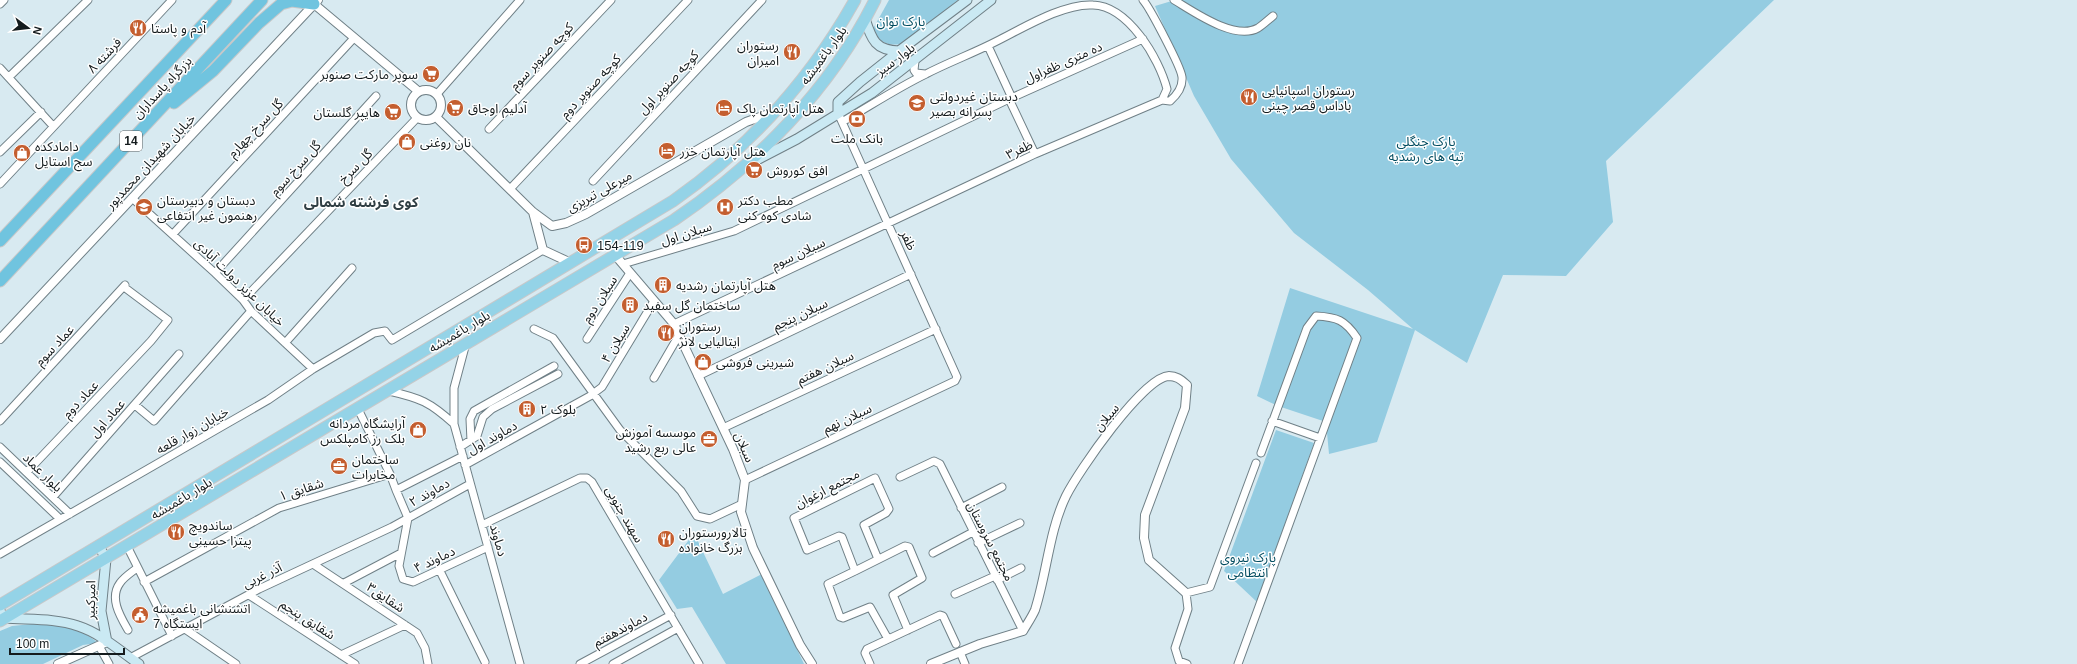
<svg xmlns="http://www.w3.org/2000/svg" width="2077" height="664" viewBox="0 0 2077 664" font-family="Helvetica,'Noto Sans Arabic',sans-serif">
<rect width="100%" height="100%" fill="#d8eaf1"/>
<!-- green -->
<path fill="#94cce1" d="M 889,0 L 958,0 L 902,44 C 889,46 881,43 873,33 L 874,27 Z
M 1175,0 L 1774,0 L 1606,161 L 1613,222 L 1566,276 L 1503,275 L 1467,363 L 1415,330 L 1377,442 L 1329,454 L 1326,422 L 1278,406 L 1257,396 L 1290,288 L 1413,329 L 1368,290 L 1294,233 L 1231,159 L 1194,96 L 1155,6 Z
M 1276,430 L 1314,443 L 1257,602 L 1224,571 Z
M 694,533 L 723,594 L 762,574 L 804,664 L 726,664 L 692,607 L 677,609 L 659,580 Z
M 42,623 C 63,626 81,628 98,643 L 83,645 L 43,664 L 0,664 L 0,631 L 12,626 Z"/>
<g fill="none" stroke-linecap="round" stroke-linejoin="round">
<defs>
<path id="minor" d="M 1174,0 C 1194,12 1235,41 1258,28 C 1263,25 1268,20 1273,16
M 0,4 L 4,0
M 988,46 L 1012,98
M 915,61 L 914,70 L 916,73 L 925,74
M 0,68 L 53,126
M 9,77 L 88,0
M 437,94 L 520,0
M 1009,99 L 1035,154
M 842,122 C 870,106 897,88 926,74 C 949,62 974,53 997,41 C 1023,28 1064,3 1093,5 C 1128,6 1159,58 1167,89 L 1162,100
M 489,129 L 611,0
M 0,152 L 41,112
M 593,181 L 762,0
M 0,184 L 172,0
M 510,189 L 688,0
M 132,198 L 215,273 L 243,300 L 251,311 L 313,369
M 173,234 L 354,38
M 623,264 L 734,231 L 1009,99 L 1143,39
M 215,273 L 376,96
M 243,300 L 417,118
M 674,324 L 1035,154 L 1162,100 L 1170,101 C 1177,95 1183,88 1182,77 C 1181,67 1150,8 1143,0
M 534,329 L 553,338 L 620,430 L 681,491 L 697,516 L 710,519 L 742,504
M 587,339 L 630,273
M 285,343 L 352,268
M 466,343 L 454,388 L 454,424 L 520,664
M 698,376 L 911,274
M 654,378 L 679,335
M 389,391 C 420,398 430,402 454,424
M 135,405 L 154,421 L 251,311
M 358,409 L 390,474
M 0,421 L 125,285
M 1272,421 L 1320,438
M 723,428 L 936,329
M 471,441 L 470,419 L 474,411 L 554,366
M 0,447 L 70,514
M 460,447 L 477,436 L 483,417 L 492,409 L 558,374
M 0,462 L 60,519
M 465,465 L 590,396 L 602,387 L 654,301
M 27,472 L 151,341 L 168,320 L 124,287
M 900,477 L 934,461 L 940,464 L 1023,631
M 745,480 L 955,381 L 957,377 L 838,113
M 396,490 L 408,518
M 53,497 L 179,354
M 961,508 L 1002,487
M 408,518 L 399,566 L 403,579 L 413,582 L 488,547
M 482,525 L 580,478 L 587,478 L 592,482 L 699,664
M 978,543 L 1020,523
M 127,546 L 172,636
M 933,553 L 973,532
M 0,554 L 268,400 L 313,369 L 374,333 L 385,331 L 392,340 L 543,250
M 878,559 L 864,525 L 886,513 L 889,509 L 875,478 L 794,518 L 807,550 L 839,536 L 842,537 L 855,571 L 828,584 L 840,617 L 843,618 L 870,607 L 888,639
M 313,564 L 417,633 L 425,648 L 428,664
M 440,571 L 485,662
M 855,571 L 905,546 L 909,547 L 922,578 L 893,595 L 908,630
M 997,580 L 1021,568
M 144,582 L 279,508 L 390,474 L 396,490 L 463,456
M 344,583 L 401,553
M 955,594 L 995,576
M 249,595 L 355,664
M 185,629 L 236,664
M 128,630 C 120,616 109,598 120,583 C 124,577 132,572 137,568
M 99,646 L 109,664
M 960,652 L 965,664
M 341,655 L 405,625
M 130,658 L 259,589 L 392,527 L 470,484
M 580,664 L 671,615
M 613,664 L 678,628
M 870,664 L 865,653 L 867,649 L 940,615 L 943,616 L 956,644
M 1187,664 L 1179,661 L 1175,648 L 1188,609 L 1186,593 L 1210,587 L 1256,463
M 1238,664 L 1357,338 C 1345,320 1337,317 1316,316 L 1307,328 L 1261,453"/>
<path id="tertiary" d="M 314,4 L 418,91
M411 105a15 15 0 1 1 30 0a15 15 0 1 1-30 0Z
M 436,117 L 533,212 L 552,226 L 566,223 L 586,214 L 746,122 L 774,112
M 533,212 L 543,250 L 571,263
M 615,255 L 674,324 L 679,335 L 733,449 L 745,480 L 741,512 L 753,548 L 800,645 L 812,664
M 0,339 L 318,0
M 58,664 L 107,642
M 931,664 L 980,644 L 1023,631 C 1027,624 1032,617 1035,610 C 1047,573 1049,531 1066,496 C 1078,472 1143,377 1169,376 C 1177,376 1181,380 1187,385 L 1185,408 L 1145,515 L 1144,538 L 1149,560 L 1186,593"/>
<path id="secondary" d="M 865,19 C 872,40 875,50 899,51 L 967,0
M 838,113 L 838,102 L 860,82 L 899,51
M 751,163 L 797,139 L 872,93 L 991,0
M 99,546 L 106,559 L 101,611 L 107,642
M 0,611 L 4,618 C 29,620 55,618 78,626 C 100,633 120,651 139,664"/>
<path id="primary" d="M 0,605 L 673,201 C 750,147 809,82 855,0
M 0,621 L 674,220 C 757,164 830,90 875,0"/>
<path id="trunk" d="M 174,103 L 213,71 L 259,23 L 281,4 L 292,1 L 314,4
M 0,241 L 226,0
M 0,281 L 262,0"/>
</defs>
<!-- minor casing -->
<use href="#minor" stroke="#708087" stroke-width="9"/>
<!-- tertiary casing -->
<use href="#tertiary" stroke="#708087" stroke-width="10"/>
<!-- secondary casing -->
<use href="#secondary" stroke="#708087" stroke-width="11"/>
<!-- primary casing -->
<use href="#primary" stroke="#c7c8c9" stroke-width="13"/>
<!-- trunk casing -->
<use href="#trunk" stroke="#c7c8c9" stroke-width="13"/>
<!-- minor -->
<use href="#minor" stroke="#fff" stroke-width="7"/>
<!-- tertiary -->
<use href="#tertiary" stroke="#fff" stroke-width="8"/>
<!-- secondary -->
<use href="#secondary" stroke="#cae9f3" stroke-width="9"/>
<!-- primary -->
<use href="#primary" stroke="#94d3e7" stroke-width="11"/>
<!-- trunk -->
<use href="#trunk" stroke="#70c4df" stroke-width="11"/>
</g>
<!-- icons -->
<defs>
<symbol id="restaurant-disc" viewBox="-11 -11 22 22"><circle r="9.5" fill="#c45e2f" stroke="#fff"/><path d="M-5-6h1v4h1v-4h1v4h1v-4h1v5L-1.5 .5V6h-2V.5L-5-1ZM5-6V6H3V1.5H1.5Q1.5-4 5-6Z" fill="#fff"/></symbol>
<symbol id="supermarket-disc" viewBox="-11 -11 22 22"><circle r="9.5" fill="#c45e2f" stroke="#fff"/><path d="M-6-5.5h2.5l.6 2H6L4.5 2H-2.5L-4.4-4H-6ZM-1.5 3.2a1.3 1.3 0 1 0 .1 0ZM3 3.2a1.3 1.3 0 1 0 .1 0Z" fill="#fff"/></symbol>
<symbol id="school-disc" viewBox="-11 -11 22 22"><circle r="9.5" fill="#c45e2f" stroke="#fff"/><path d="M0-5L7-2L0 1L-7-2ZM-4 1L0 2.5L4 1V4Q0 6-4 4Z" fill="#fff"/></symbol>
<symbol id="hotel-disc" viewBox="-11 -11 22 22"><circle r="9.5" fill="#c45e2f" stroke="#fff"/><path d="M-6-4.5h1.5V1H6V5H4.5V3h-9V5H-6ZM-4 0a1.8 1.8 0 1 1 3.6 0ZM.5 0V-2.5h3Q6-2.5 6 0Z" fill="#fff"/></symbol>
<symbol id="bank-disc" viewBox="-11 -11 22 22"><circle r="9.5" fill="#c45e2f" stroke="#fff"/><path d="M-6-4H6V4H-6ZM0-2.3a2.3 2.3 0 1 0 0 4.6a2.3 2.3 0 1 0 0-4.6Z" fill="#fff"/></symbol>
<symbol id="shop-disc" viewBox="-11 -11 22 22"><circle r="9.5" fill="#c45e2f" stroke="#fff"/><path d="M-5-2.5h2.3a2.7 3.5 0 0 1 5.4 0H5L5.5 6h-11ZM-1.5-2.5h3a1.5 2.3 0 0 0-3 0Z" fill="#fff"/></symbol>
<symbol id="hospital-disc" viewBox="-11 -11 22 22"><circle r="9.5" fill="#c45e2f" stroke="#fff"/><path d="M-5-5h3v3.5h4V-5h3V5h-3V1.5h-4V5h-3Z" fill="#fff"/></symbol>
<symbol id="bus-disc" viewBox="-11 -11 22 22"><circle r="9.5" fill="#c45e2f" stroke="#fff"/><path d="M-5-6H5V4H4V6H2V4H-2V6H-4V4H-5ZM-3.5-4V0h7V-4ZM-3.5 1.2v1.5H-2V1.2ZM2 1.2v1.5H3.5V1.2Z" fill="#fff"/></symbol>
<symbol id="building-disc" viewBox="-11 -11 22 22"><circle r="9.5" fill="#c45e2f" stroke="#fff"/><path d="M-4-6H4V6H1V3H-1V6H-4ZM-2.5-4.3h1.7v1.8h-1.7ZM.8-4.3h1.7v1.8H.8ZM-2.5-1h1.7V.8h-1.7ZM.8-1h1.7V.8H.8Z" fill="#fff"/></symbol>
<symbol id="office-disc" viewBox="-11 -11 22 22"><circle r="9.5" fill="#c45e2f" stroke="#fff"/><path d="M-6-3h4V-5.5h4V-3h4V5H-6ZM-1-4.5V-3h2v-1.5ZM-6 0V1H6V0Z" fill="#fff"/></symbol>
<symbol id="civic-disc" viewBox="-11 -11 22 22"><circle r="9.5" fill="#c45e2f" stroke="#fff"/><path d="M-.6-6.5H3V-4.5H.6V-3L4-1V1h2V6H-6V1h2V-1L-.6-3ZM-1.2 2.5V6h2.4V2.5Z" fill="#fff"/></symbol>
</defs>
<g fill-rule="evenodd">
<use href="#restaurant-disc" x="128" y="18" width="20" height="20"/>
<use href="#restaurant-disc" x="782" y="42" width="20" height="20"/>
<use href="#supermarket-disc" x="421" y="64" width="20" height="20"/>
<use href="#restaurant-disc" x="1239" y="87" width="20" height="20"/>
<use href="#school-disc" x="907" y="93" width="20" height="20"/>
<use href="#supermarket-disc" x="445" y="98" width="20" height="20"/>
<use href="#hotel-disc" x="714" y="98" width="20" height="20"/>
<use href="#supermarket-disc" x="383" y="102" width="20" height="20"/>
<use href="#bank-disc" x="847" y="109" width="20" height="20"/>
<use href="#shop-disc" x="397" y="132" width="20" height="20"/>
<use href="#hotel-disc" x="657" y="141" width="20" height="20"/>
<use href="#shop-disc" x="12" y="143" width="20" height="20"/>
<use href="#supermarket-disc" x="744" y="160" width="20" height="20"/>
<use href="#school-disc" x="134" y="197" width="20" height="20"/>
<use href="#hospital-disc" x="715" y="197" width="20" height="20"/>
<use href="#bus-disc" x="574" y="235" width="20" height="20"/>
<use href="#building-disc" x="653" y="275" width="20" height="20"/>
<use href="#building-disc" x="620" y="295" width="20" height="20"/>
<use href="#restaurant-disc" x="656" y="323" width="20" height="20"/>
<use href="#shop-disc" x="693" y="352" width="20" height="20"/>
<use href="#building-disc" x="517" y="399" width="20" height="20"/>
<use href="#shop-disc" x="408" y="420" width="20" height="20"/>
<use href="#office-disc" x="699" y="429" width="20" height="20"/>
<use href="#office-disc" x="329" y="456" width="20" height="20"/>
<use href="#restaurant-disc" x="166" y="522" width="20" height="20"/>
<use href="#restaurant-disc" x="656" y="529" width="20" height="20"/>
<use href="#civic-disc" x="130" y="605" width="20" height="20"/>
</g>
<g text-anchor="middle" stroke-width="3" stroke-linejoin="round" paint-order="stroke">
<!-- shield labels -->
<rect fill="#fff" stroke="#5a5f61" stroke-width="1" x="120" y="131" width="22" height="20" rx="3"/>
<g font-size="12" font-weight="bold" fill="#141b1d">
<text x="131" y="145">14</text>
</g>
<!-- park labels -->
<g font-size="13" fill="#024c60" stroke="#fff">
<text x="901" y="26">پارک توان</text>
<text x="1426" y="146">پارک جنگلی<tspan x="1426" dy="15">تپه های رشدیه</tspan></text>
<text x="1248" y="562">پارک نیروی<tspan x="1248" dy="15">انتظامی</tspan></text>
</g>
<!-- poi labels -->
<g font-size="13" fill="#141b1d" stroke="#fff" text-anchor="start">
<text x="151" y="33">آدم و پاستا</text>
<text x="779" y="50" text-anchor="end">رستوران<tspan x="779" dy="15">امیران</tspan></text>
<text x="418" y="79" text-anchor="end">سوپر مارکت صنوبر</text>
<text x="1262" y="95">رستوران اسپانیایی<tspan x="1262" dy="15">باداس قصر چینی</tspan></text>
<text x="930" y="101">دبستان غیردولتی<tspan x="930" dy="15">پسرانه بصیر</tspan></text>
<text x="468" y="113">آدلیم اوجاق</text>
<text x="737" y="113">هتل آپارتمان پاک</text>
<text x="380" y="117" text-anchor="end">هایپر گلستان</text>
<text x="857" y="143" text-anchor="middle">بانک ملت</text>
<text x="420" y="147">نان روغنی</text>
<text x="35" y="151">دامادکده<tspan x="35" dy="15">سج استایل</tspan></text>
<text x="680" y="156">هتل آپارتمان خزر</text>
<text x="767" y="175">افق کوروش</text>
<text x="157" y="205">دبستان و دبیرستان<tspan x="157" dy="15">رهنمون غیر انتفاعی</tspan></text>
<text x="738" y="205">مطب دکتر<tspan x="738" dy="15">شادی کوه کنی</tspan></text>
<text x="597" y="250">154-119</text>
<text x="676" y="290">هتل آپارتمان رشدیه</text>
<text x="643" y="310">ساختمان گل سفید</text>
<text x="679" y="331">رستوران<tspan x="679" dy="15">ایتالیایی لانژ</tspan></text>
<text x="716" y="367">شیرینی فروشی</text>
<text x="540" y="414">بلوک ۲</text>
<text x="405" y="428" text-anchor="end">آرایشگاه مردانه<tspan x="405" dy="15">بلک رز کامپلکس</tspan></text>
<text x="696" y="437" text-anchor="end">موسسه آموزش<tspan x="696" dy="15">عالی ربع رشید</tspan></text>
<text x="352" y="464">ساختمان<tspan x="352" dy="15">مخابرات</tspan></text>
<text x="189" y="530">ساندویچ<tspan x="189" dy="15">پیتزا حسینی</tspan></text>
<text x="679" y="537">تالارورستوران<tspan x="679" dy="15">بزرگ خانواده</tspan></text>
<text x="153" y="613">اتشنشانی باغمیشه<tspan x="153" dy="15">ایستگاه 7</tspan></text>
</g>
<!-- street labels -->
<g font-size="13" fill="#141b1d" stroke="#fff">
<text transform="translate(104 55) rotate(-47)" y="5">فرشته ۸</text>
<text transform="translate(823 55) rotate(-54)" y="5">بلوار باغمیشه</text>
<text transform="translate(541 56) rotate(-47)" y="5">کوچه صنوبر سوم</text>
<text transform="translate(895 59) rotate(-37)" y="5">بلوار سبز</text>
<text transform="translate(1063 62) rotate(-24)" y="5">ده متری ظفراول</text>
<text transform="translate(668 82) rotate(-47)" y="5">کوچه صنوبر اول</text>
<text transform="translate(590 86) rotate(-47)" y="5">کوچه صنوبر دوم</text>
<text transform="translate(162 87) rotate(-47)" y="5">بزرگراه پاسداران</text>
<text transform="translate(255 128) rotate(-47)" y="5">گل سرخ چهارم</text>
<text transform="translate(1019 149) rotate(-25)" y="5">ظفر۳</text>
<text transform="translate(150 161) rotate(-47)" y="5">خیابان شهیدان محمدپور</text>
<text transform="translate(355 166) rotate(-46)" y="5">گل سرخ</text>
<text transform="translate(295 168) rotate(-48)" y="5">گل سرخ سوم</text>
<text transform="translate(599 191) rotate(-29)" y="5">میرعلی تبریزی</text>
<text transform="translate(686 233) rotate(-17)" y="5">سبلان اول</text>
<text transform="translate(909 240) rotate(65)" y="5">ظفر</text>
<text transform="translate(798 253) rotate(-25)" y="5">سبلان سوم</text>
<text transform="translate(240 282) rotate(44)" y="5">خیابان عزیز دولت آبادی</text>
<text transform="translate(599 299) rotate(-57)" y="5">سبلان دوم</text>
<text transform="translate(800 314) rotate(-25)" y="5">سبلان پنجم</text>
<text transform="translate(459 331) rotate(-31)" y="5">بلوار باغمیشه</text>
<text transform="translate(615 343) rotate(-59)" y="5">سبلان ۴</text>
<text transform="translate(54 345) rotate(-47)" y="5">عماد سوم</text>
<text transform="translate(825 367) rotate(-25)" y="5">سبلان هفتم</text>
<text transform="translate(80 399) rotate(-47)" y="5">عماد دوم</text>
<text transform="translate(1106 417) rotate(-50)" y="5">سبلان</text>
<text transform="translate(107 418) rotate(-49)" y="5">عماد اول</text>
<text transform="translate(847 418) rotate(-25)" y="5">سبلان نهم</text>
<text transform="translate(192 430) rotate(-30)" y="5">خیابان زوار قلعه</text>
<text transform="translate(492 437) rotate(-29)" y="5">دماوند اول</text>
<text transform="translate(745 447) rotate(67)" y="5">سبلان</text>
<text transform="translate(43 472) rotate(44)" y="5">بلوار عماد</text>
<text transform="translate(827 488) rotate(-27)" y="5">مجتمع ارغوان</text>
<text transform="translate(301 489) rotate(-18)" y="5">شقایق ۱</text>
<text transform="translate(429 492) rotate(-29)" y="5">دماوند ۲</text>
<text transform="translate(181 498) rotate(-31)" y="5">بلوار باغمیشه</text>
<text transform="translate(625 514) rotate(60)" y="5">سهند جنوبی</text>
<text transform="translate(499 540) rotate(74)" y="5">دماوند</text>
<text transform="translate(991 541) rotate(63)" y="5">مجتمع سروستان</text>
<text transform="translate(434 559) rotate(-25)" y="5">دماوند ۴</text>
<text transform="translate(262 575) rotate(-26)" y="5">آذر غربی</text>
<text transform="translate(386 597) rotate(34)" y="5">شقایق۳</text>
<text transform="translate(90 600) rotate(-89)" y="5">امیرکبیر</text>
<text transform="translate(308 619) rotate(33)" y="5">شقایق پنجم</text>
<text transform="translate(620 629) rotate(-28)" y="5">دماوندهفتم</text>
</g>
<!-- neighbourhood labels -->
<g font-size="14" font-weight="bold" fill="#303f44" stroke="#fff">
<text x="361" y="207">کوی فرشته شمالی</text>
</g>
</g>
<!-- north arrow -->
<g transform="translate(28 28) rotate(105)" stroke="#ffffff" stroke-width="3" paint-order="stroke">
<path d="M0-3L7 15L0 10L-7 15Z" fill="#141b1d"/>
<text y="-6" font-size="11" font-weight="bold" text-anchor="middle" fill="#141b1d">N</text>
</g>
<!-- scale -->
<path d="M10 648v6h114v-6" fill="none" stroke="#141b1d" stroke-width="2"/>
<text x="16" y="648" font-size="12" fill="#141b1d" stroke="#ffffff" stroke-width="3" paint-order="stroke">100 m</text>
</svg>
